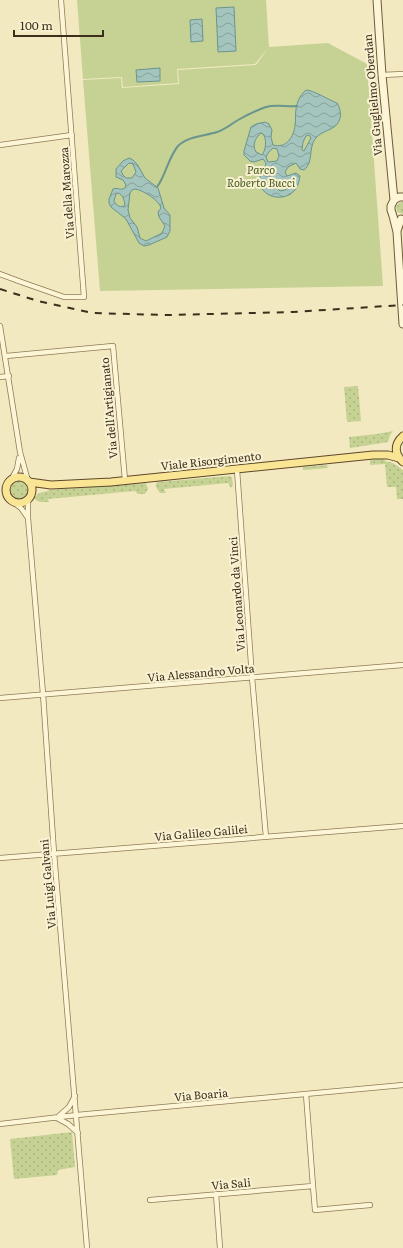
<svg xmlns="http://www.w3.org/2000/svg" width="403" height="1248" viewBox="0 0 403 1248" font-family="Literata,serif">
<defs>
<pattern id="grass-dots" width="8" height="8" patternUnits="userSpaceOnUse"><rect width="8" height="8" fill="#c5d294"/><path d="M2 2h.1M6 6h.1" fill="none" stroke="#aab57f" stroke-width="1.8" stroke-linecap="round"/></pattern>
<pattern id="water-waves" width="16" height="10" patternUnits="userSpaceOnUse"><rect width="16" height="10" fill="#a4c5be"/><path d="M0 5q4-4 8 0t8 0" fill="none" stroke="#87a09a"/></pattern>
</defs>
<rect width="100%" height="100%" fill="#f3e9c1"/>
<!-- grass -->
<path fill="url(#grass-dots)" d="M 403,202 L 403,214 L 397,212 L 396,207 L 399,203 Z
M 358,386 L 361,421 L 347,422 L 344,387 Z
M 393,431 L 390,435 L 388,442 L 350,448 L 349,437 L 377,434 Z
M 383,458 L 385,461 L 393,463 L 403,470 L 403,499 L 397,499 L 396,487 L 387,487 L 385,464 L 370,465 L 370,460 Z
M 327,465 L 328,468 L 303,470 L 303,467 Z
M 230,476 L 232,478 L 233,485 L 231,488 L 228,483 L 164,489 L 166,493 L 160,493 L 156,487 L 156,483 L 158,482 Z
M10 490a9 9 0 1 1 18 0a9 9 0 1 1-18 0Z
M 146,483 L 148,489 L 145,494 L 138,494 L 135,491 L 48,499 L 49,502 C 43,502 38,503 34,498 L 39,493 L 51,490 Z
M 72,1132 L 75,1167 L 58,1170 L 57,1175 L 14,1179 L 10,1139 Z"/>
<!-- park -->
<path fill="#c5d294" d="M 77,0 L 116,0 L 117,8 L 116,0 L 266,0 L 269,47 L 255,64 L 177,69 L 178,83 L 123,87 L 122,77 L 83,79 Z
M 328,43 L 367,64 L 383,286 L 100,291 L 83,80 L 121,78 L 122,88 L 179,84 L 178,70 L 256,65 L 269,47 Z"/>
<!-- water -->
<path fill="url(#water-waves)" stroke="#6a948e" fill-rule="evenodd" d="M 234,7 L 236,51 L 218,52 L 216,8 Z
M 202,19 L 203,41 L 191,42 L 190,20 Z
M 160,68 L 160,81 L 137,82 L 136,70 Z
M 306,90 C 313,90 329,100 337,103 C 340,108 342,115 339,121 C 335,131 321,130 315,139 C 308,149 314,162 304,170 L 300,169 L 296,163 L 288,167 L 285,172 L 287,176 L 296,173 L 300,176 C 299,181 298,187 294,191 C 285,201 264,199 260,184 C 257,176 265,170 266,163 L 263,159 L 254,162 L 250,161 L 244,155 L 244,151 L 251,127 L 256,124 L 265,122 L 269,124 L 272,130 L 271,137 L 273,145 C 286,149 294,137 295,125 C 296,120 295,115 296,109 C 297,102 300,95 306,90 ZM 261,133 L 263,134 C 267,139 266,150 262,155 L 256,152 C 252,145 255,138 261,133 ZM 309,135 L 311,138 L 304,151 L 302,150 L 303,142 L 306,136 ZM 273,148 L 277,149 L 279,156 L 277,161 L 268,162 L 266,157 L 268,153 ZM 282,180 L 292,181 L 293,185 L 285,190 L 280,191 L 277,188 L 276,184 L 278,181 Z
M 129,158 L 133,160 L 137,164 L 145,178 L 158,188 L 164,208 L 170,215 L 170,231 L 167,237 L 149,245 L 144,246 L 139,243 L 126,219 L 111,207 L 109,203 L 109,199 L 113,189 C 117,187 121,191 125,188 L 126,185 L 123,180 L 116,177 L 116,169 L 123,161 ZM 129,163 L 133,164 L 136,172 L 132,178 L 126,178 L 123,175 L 121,171 ZM 135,189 C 143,190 160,201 161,208 L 158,212 L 159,217 L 165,226 L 162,233 L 146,241 L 140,238 L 137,227 L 130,218 L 128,210 L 130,193 L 132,190 ZM 118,193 C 123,195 124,199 125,205 C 121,209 116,205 114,201 L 116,194 Z"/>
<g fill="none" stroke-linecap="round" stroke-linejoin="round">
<!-- stream -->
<path stroke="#6a948e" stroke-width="2" d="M 157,187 C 166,175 168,158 178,146 C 188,136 205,136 217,132 C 226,129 231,124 238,120 C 247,115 257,110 266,107 C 276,104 287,107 297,106"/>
<defs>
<path id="minor" d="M 382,75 L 403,74
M 0,145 L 72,135
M 0,274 L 24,283 L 64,297 L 84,297 L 61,0
M 0,326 L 20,452 L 28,481
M 6,356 L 113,346 L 125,480
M 0,377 L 9,376
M 237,470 L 252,677 L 266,837
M 11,480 L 17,469 L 19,458
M 28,498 L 28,518 L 43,694 L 54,853 L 87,1248
M 13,502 L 21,508 L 28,518
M 0,698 L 403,665
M 0,858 L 403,826
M 59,1116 L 69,1107 L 75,1096
M 57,1118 L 68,1124 L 78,1133
M 0,1124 L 77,1115 L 403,1085
M 313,1186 L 315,1210 L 370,1205
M 216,1194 L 220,1248
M 150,1200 L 313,1186 L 306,1094"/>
<path id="secondary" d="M 377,0 L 382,75 L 394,200
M 403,197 L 399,197 L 394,200 L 391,206 L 391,210 L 393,216 L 397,232 L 403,324
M 397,231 L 401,219"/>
<path id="primary" d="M 403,436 C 394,444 394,454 403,462
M6 490a13 13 0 1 1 26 0a13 13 0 1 1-26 0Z
M 29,482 L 51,485 L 111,482 L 373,455 L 388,455 L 399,458"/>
</defs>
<!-- minor casing -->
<use href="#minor" stroke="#8f7a56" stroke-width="6"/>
<!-- secondary casing -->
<use href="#secondary" stroke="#705b3a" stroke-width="9"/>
<!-- primary casing -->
<use href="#primary" stroke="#5c472b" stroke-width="9"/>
<!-- minor -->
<use href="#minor" stroke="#fcf5d6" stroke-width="4.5"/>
<!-- secondary -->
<use href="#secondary" stroke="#fcf5d6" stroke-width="7"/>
<!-- primary -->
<use href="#primary" stroke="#fae595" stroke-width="7"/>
<!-- rail -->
<path stroke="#3d2f1c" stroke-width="2" stroke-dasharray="7 7" stroke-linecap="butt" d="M 0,289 L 38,301 L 92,313 L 167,315 L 293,312 L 403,305"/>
</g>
<g text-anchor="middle" stroke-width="4" stroke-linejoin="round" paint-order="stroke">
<!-- street labels -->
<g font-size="11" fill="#3d2f1c" stroke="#f9f2d2">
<text transform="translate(373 95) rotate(-95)" y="4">Via Guglielmo Oberdan</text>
<text transform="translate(67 193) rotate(-94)" y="4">Via della Marozza</text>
<text transform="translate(109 408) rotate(-95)" y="4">Via dell'Artigianato</text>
<text transform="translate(211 461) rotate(-6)" y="4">Viale Risorgimento</text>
<text transform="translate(237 594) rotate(-94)" y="4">Via Leonardo da Vinci</text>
<text transform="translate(201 673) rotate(-5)" y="4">Via Alessandro Volta</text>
<text transform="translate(201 833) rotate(-5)" y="4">Via Galileo Galilei</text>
<text transform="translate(48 884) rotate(-95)" y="4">Via Luigi Galvani</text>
<text transform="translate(201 1095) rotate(-5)" y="4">Via Boaria</text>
<text transform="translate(231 1184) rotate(-5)" y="4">Via Sali</text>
</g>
<!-- park labels -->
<g font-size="11" font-style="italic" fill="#475b21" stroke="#f9f2d2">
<text x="261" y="174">Parco<tspan x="261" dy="13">Roberto Bucci</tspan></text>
</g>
</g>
<!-- scale -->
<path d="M14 30v6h89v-6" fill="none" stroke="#3d2f1c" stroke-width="2"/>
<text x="20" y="30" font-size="12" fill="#3d2f1c" stroke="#f9f2d2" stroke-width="3" paint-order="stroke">100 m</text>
</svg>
